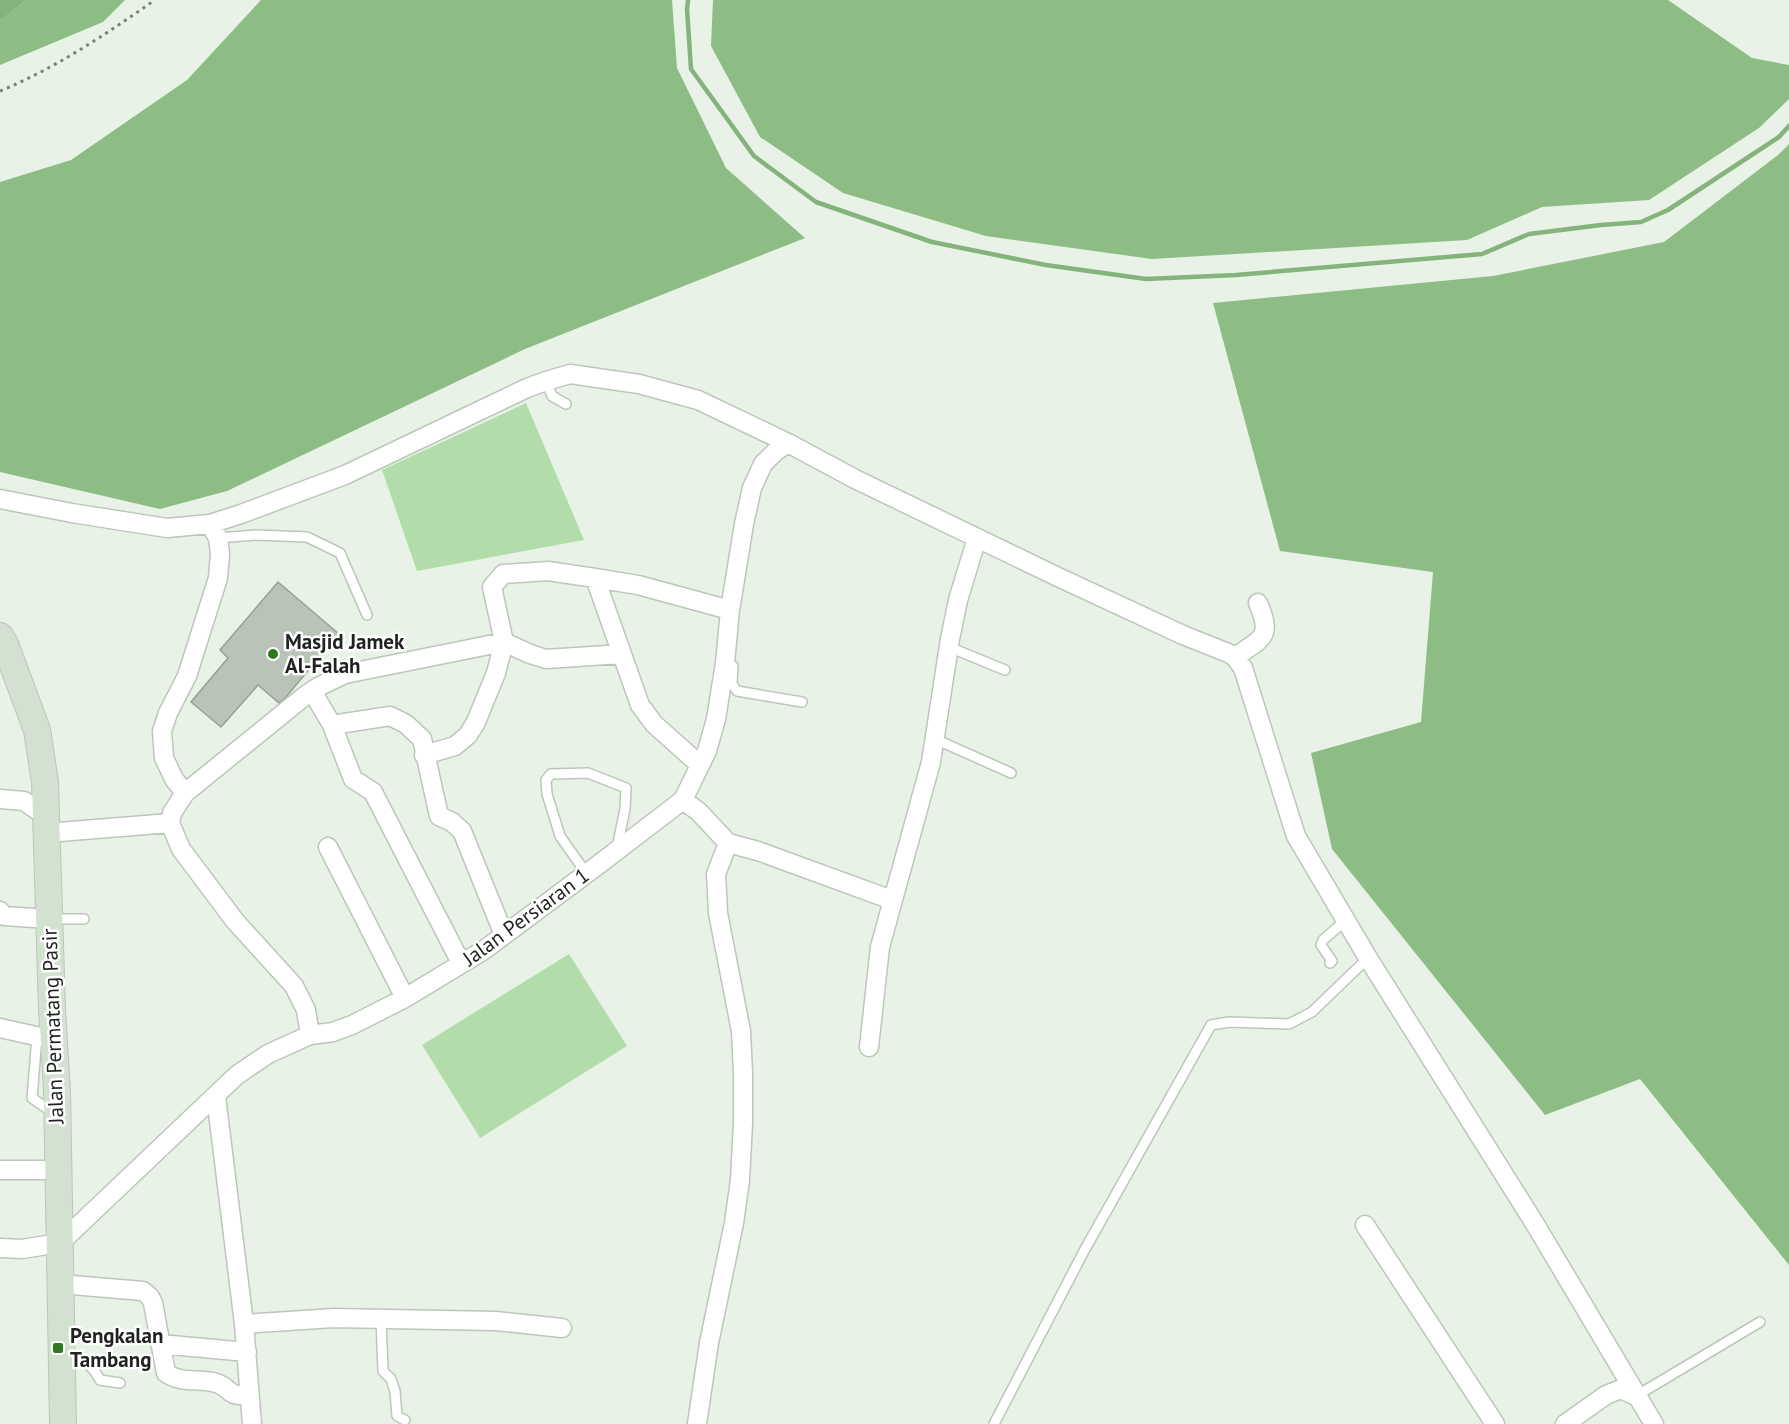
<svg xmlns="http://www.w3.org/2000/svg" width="1789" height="1424" viewBox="0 0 1789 1424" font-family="'PT Sans',sans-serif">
<rect width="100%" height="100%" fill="#e8f2e6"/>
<!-- green -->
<path fill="#b2ddaa" d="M 526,403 L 584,540 L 417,571 L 382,470 Z
M 569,954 L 627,1046 L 480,1138 L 422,1045 Z"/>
<!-- forest -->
<path fill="#8dbd85" d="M 26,0 L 125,0 L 103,22 L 0,65 L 0,21 Z
M 261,0 L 672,0 L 677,68 L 726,168 L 805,238 L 525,349 L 227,491 L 160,509 L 0,472 L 0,182 L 71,160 L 187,80 Z
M 713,0 L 1668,0 L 1752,58 L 1789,65 L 1789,99 L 1759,128 L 1649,200 L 1542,207 L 1467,240 L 1152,259 L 986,236 L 843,193 L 760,137 L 711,46 Z
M 1789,144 L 1789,1265 L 1640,1079 L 1545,1115 L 1332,849 L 1311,753 L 1421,722 L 1433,572 L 1280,551 L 1213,303 L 1493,276 L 1664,242 L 1778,155 Z"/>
<!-- water -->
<path fill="#84b37b" d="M 0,0 L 26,0 L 0,21 Z"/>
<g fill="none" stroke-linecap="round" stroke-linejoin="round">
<!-- stream -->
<path stroke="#84b37b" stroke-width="4.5" d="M 688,0 L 687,9 L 691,69 L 754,156 L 816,202 L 932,242 L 1046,265 L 1146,279 L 1236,275 L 1482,254 L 1529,234 L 1601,225 L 1641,222 L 1668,210 L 1779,137 L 1789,126"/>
</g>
<!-- building -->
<path fill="#bac3b8" stroke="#97a095" stroke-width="1.5" d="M 278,582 L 339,634 L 286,697 L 279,703 L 258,685 L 221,727 L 191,702 L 228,658 L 220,650 Z"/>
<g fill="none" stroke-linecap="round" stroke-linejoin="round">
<defs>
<path id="service" d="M 546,381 L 552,396 L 566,404
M 218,538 L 257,535 L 307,537 L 340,553 L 367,615
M 949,647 L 1005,670
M 733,666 L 732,684 L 737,691 L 802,702
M 935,739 L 1011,773
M 586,873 L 560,836 L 547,794 L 546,780 L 551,774 L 588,773 L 626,788 L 625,809 L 617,848
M 52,919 L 84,919
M 1330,963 L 1332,961 L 1321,945 L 1323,940 L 1346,920
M 37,1036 L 32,1098 L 55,1114
M 381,1319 L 383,1371 L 391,1379 L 395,1391 L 397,1416 L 405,1420
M 64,1355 C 83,1361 91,1362 100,1380 L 120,1383
M 1636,1396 L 1760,1322
M 994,1424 L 1084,1251 L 1211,1025 L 1229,1022 L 1289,1024 L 1312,1012 L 1368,958"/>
<path id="minor" d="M 0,499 L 72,513 L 167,528 L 210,524 L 241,514 L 345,475 L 527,388 L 546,381 L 570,374 L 639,384 L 698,400 L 788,443 L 855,479 L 1058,577 L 1183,635 L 1228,653 L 1235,657 L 1243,668 L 1296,836 L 1368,958 L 1535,1224 L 1654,1424
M 210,524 L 218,538 L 220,554 L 218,578 L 187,676 L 168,713 L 162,731 L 164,758 L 174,779 L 185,793 L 172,813 L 170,823 L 181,849 L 235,921 L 294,986 L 306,1010 L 310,1035
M 595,578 L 640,705 L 654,724 L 700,765
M 1235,657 C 1262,638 1273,638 1258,603
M 312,691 L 332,725 L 353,779 L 373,792 L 461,963
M 332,725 L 390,716 L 406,724 L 422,739 L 439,816 L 452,822 L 462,831 L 504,935
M 424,755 L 455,746 L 468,735 L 476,722 L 496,673 L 504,642 L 492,587 L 503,574 L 548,571 L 595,578 L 638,585 L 730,610
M 185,793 L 306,695 L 318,687 L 345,674 L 504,642 L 530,654 L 546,659 L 622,654
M 0,799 L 24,801 L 46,816
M 683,800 L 699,812 L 728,843 L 758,851 L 892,900
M 47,833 L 170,823
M 328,847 L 405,998
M 0,911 L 4,916 L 49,919
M 0,1028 L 54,1040
M 869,1047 L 880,947 L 931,762 L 950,639 L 958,600 L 977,538
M 216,1096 L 244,1324 L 252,1424
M 0,1170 L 58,1170
M 1365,1225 L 1495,1424
M 0,1248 L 22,1249 L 60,1243 L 237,1075 L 268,1054 L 310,1035 L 333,1032 L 352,1025 L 405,998 L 484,950 L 598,865 L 683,800 L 707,751 L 716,719 L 725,663 L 730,610 L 744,524 L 752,488 L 763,464 L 776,451 L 788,443
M 60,1284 L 143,1291 L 150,1297 L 153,1303 L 166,1373 C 183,1385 203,1377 219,1384 C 231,1389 228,1396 244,1395 L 249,1388
M 244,1324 L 334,1318 L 496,1321 L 562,1328
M 160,1344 L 247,1352
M 697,1424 L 709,1343 L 734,1223 L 740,1180 L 743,1123 L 743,1073 L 741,1031 L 718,913 L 716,874 L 728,843
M 1565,1424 L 1606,1395 L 1621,1389 L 1636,1396"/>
<path id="secondary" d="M 0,636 L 5,644 L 37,730 L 45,782 L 52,1009 L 57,1091 L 63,1424"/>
</defs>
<!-- service casing -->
<use href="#service" stroke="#bdc6bb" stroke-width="12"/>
<!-- minor casing -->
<use href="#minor" stroke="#bdc6bb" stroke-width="21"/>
<!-- secondary casing -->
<use href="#secondary" stroke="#bdc6bb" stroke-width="28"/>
<!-- path -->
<path stroke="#7a817a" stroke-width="3" stroke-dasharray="3 4.5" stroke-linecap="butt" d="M 0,91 C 56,68 106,34 155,0"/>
<!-- service -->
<use href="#service" stroke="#fff" stroke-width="9"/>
<!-- minor -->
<use href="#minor" stroke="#fff" stroke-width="18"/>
<!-- secondary -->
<use href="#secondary" stroke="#d2e1d0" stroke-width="26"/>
</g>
<!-- markers -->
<g fill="#2e791f" stroke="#fff" stroke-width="2">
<circle cx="273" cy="654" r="6"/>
<rect x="52" y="1342" width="12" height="12" rx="3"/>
</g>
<g text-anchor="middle" stroke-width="5" stroke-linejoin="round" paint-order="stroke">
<!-- poi labels -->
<g font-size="21" font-weight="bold" fill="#1f231f" stroke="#fff" text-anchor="start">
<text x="285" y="649">Masjid Jamek<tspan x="285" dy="24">Al-Falah</tspan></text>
<text x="70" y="1343">Pengkalan<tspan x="70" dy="24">Tambang</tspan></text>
</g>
<!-- street labels -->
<g font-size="21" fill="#1f231f" stroke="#fff">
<text transform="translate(526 917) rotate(-36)" y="7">Jalan Persiaran 1</text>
<text transform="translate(53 1026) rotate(-92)" y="7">Jalan Permatang Pasir</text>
</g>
</g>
</svg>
